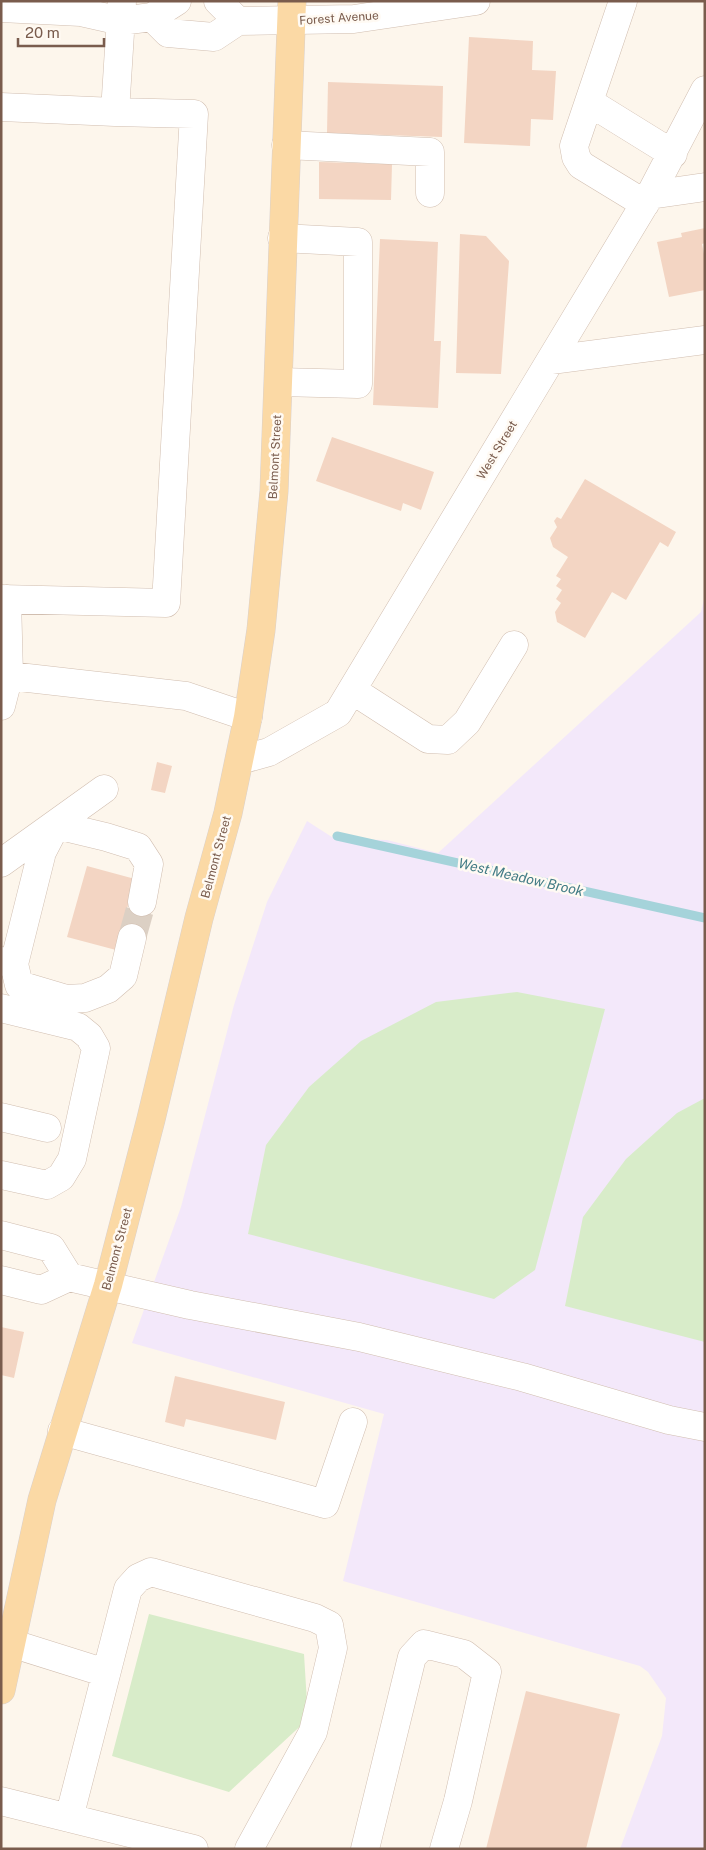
<svg xmlns="http://www.w3.org/2000/svg" width="706" height="1850" viewBox="0 0 706 1850" font-family="'Public Sans',sans-serif">
<rect width="100%" height="100%" fill="#fdf6ec"/>
<!-- education -->
<path fill="#f3e8fa" d="M 705,595 L 705,1849 L 620,1849 L 662,1736 L 666,1698 L 648,1672 L 640,1666 L 343,1581 L 384,1414 L 132,1343 L 181,1207 L 234,1005 L 267,902 L 307,821 L 335,839 L 387,840 L 438,853 L 701,612 Z"/>
<!-- green -->
<path fill="#d8ecc9" d="M 517,992 L 605,1009 L 535,1270 L 494,1299 L 248,1234 L 266,1145 L 309,1087 L 361,1041 L 436,1002 Z
M 705,1098 L 705,1342 L 565,1306 L 583,1217 L 626,1159 L 677,1113 Z
M 149,1614 L 304,1654 L 308,1719 L 229,1792 L 112,1756 Z"/>
<g fill="none" stroke-linecap="round" stroke-linejoin="round">
<!-- stream -->
<path stroke="#a5d3da" stroke-width="9" d="M 337,836 L 705,918"/>
</g>
<!-- building -->
<path fill="#f3d5c3" d="M 469,37 L 533,41 L 532,70 L 556,71 L 553,120 L 531,119 L 530,146 L 464,143 Z
M 328,82 L 443,86 L 442,137 L 327,133 Z
M 319,162 L 392,164 L 391,200 L 319,199 Z
M 705,228 L 705,243 L 702,244 L 705,259 L 705,290 L 669,297 L 657,242 L 682,237 L 681,233 Z
M 460,234 L 486,236 L 509,261 L 501,374 L 456,373 Z
M 380,239 L 438,242 L 434,341 L 441,341 L 438,408 L 373,405 Z
M 332,437 L 434,472 L 421,510 L 403,503 L 401,511 L 316,481 Z
M 585,479 L 676,532 L 668,547 L 660,542 L 626,600 L 612,592 L 585,638 L 557,622 L 555,612 L 561,603 L 556,599 L 562,590 L 556,586 L 561,579 L 556,576 L 568,557 L 553,547 L 550,538 L 557,527 L 554,521 L 557,517 L 561,519 Z
M 157,762 L 172,766 L 165,793 L 151,790 Z
M 87,866 L 135,879 L 116,950 L 67,937 Z
M 1,1327 L 24,1332 L 14,1378 L 1,1375 Z
M 175,1376 L 285,1402 L 276,1440 L 186,1419 L 184,1427 L 165,1422 Z
M 526,1691 L 620,1714 L 586,1849 L 486,1849 Z"/>
<g fill="none" stroke-linecap="round" stroke-linejoin="round">
<!-- minor-tunnel -->
<path stroke="#dcd0c4" stroke-width="28" stroke-dasharray="28 14" stroke-linecap="butt" d="M 132,938 L 142,902"/>
<defs>
<path id="minor" d="M 218,1 L 238,21
M 623,1 L 574,146 L 576,157 L 581,165 L 645,204
M 1,8 L 81,12 L 121,21 L 152,17 L 177,1
M 152,17 L 168,33 L 214,37 L 238,21 L 354,19 L 476,1
M 589,102 L 673,154
M 1,107 L 115,112
M 286,145 L 430,152 L 430,193
M 650,195 L 705,187
M 551,360 L 705,340
M 279,382 L 358,384 L 358,242 L 282,238
M 1,599 L 166,603 L 194,114 L 115,112 L 122,1
M 1,675 L 186,696 L 248,717
M 352,690 L 428,739 L 448,740 L 467,722 L 514,645
M 1,706 L 9,675 L 7,599
M 240,760 L 269,752 L 338,713 L 650,195 L 705,90
M 56,825 L 106,837 L 138,847 L 149,864 L 142,902
M 1,863 L 104,789
M 1,961 L 14,964 L 42,852 L 56,825
M 14,964 L 19,985 L 66,999 L 85,998 L 108,989 L 123,976 L 132,938
M 1,1008 L 78,1027 L 89,1036 L 96,1048 L 72,1159 L 61,1177 L 47,1185 L 1,1175
M 1,1117 L 47,1128
M 1,1235 L 51,1248 L 69,1277
M 1,1280 L 41,1290 L 69,1277 L 190,1305 L 359,1337 L 522,1377 L 669,1420 L 705,1427
M 62,1431 L 325,1504 L 353,1422
M 1,1640 L 106,1673
M 1,1801 L 194,1849
M 69,1818 L 128,1589 L 138,1578 L 151,1572 L 315,1618 L 329,1625 L 333,1648 L 313,1732 L 249,1849
M 365,1849 L 412,1657 L 424,1644 L 464,1654 L 487,1672 L 458,1801 L 444,1849"/>
<path id="major" d="M 1,1690 L 42,1500 L 108,1285 L 151,1119 L 199,918 L 228,813 L 248,717 L 261,630 L 274,491 L 292,1"/>
</defs>
<!-- minor casing -->
<use href="#minor" stroke="#d1beb0" stroke-width="29"/>
<!-- major casing -->
<use href="#major" stroke="#dad1cd" stroke-width="29"/>
<!-- minor -->
<use href="#minor" stroke="#fff" stroke-width="28"/>
<!-- major -->
<use href="#major" stroke="#fbd9a5" stroke-width="28"/>
</g>
<g text-anchor="middle" stroke-width="5" stroke-linejoin="round" paint-order="stroke">
<!-- street labels -->
<g font-size="12" fill="#7a5c4d" stroke="#fffaf3">
<text transform="translate(339 18) rotate(-4)" y="4">Forest Avenue</text>
<text transform="translate(497 450) rotate(-59)" y="4">West Street</text>
<text transform="translate(275 457) rotate(-87)" y="4">Belmont Street</text>
<text transform="translate(216 857) rotate(-75)" y="4">Belmont Street</text>
<text transform="translate(117 1249) rotate(-75)" y="4">Belmont Street</text>
</g>
<!-- water labels -->
<g font-size="14" font-style="italic" fill="#437c86" stroke="#fffaf3">
<text transform="translate(521 877) rotate(13)" y="5">West Meadow Brook</text>
</g>
</g>
<!-- border -->
<rect width="706" height="1850" fill="none" stroke="#7a5c4d" stroke-width="5"/>
<!-- scale -->
<path d="M18 38v8h86v-8" fill="none" stroke="#7a5c4d" stroke-width="2.5"/>
<text x="25" y="38" font-size="15" fill="#7a5c4d" stroke="#fffaf3" stroke-width="4" paint-order="stroke">20 m</text>
</svg>
